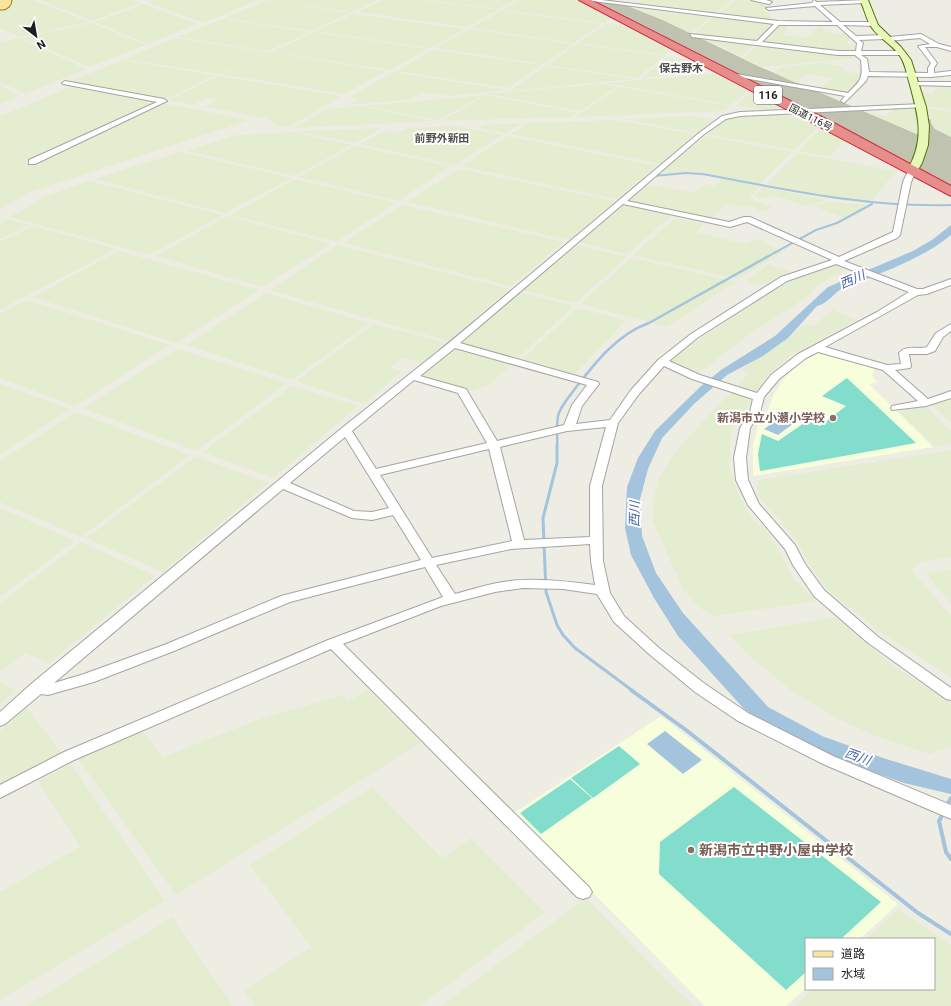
<svg xmlns="http://www.w3.org/2000/svg" width="951" height="1006" viewBox="0 0 951 1006" font-family="Roboto,'Noto Sans JP',sans-serif">
<rect width="100%" height="100%" fill="#eeede3"/>
<!-- education -->
<path fill="#f7fedc" d="M 819,351 L 876,366 L 872,376 L 877,382 L 869,384 L 933,447 L 753,476 L 753,446 L 758,424 L 767,412 L 774,394 L 784,378 L 803,361 Z
M 661,716 L 898,904 L 860,939 L 806,939 L 806,988 L 786,1006 L 705,1006 L 514,813 Z"/>
<!-- construction -->
<path fill="#bfc3af" d="M 587,0 L 612,0 L 663,20 L 760,67 L 919,135 L 927,118 L 931,120 L 931,123 L 935,129 L 951,137 L 951,188 Z"/>
<!-- farmland -->
<path fill="#e4edcf" d="M 9,0 L 33,0 L 89,22 L 20,37 L 0,28 L 0,2 Z
M 40,0 L 133,0 L 140,3 L 93,21 Z
M 153,0 L 258,0 L 204,23 L 147,2 Z
M 268,0 L 377,0 L 352,12 L 267,1 Z
M 383,0 L 422,0 L 498,10 L 467,27 L 357,12 Z
M 428,0 L 515,0 L 498,9 Z
M 520,0 L 578,0 L 612,18 L 605,23 L 503,10 Z
M 641,0 L 732,0 L 713,15 L 634,5 Z
M 735,0 L 766,2 L 767,8 L 774,22 L 717,15 Z
M 265,1 L 350,13 L 311,31 L 224,18 Z
M 144,4 L 197,24 L 147,44 L 95,22 Z
M 632,6 L 712,16 L 691,33 Z
M 501,11 L 602,24 L 574,43 L 471,28 Z
M 354,14 L 464,29 L 430,48 L 315,31 Z
M 715,16 L 775,23 L 756,42 L 694,34 Z
M 223,19 L 310,32 L 268,51 L 178,37 Z
M 92,23 L 145,45 L 89,67 L 22,38 Z
M 607,24 L 630,27 L 671,48 L 664,55 L 578,43 Z
M 780,24 L 790,24 L 783,35 L 807,38 L 819,26 L 822,26 L 826,32 L 846,34 L 851,38 L 846,43 L 857,45 L 857,53 L 760,43 Z
M 469,29 L 573,44 L 543,64 L 436,48 Z
M 314,32 L 428,49 L 390,70 L 272,52 Z
M 698,36 L 755,43 L 741,56 Z
M 19,38 L 86,69 L 25,94 L 0,82 L 0,42 Z
M 175,38 L 266,52 L 219,74 L 125,59 Z
M 577,44 L 664,56 L 637,78 L 547,65 Z
M 759,44 L 856,54 L 856,58 L 763,67 L 744,58 Z
M 433,50 L 542,65 L 508,88 L 397,71 Z
M 268,52 L 386,71 L 344,94 L 221,74 Z
M 668,57 L 694,60 L 703,65 L 693,73 L 641,78 Z
M 123,60 L 215,75 L 164,100 L 68,82 Z
M 820,63 L 845,67 L 841,71 L 861,74 L 860,81 L 848,94 L 821,89 L 833,78 L 807,74 L 796,83 L 774,73 L 782,67 Z
M 545,66 L 634,79 L 510,91 Z
M 393,72 L 506,90 L 450,96 L 422,92 L 408,100 L 349,105 L 360,99 L 350,97 Z
M 719,73 L 749,89 L 731,105 L 607,83 Z
M 218,76 L 342,96 L 289,127 L 278,127 L 267,118 L 205,107 L 218,100 L 207,98 L 192,105 L 168,100 Z
M 600,84 L 617,87 L 580,111 L 489,94 Z
M 940,85 L 951,85 L 951,110 L 926,106 L 922,92 L 932,94 Z
M 0,86 L 20,96 L 0,104 Z
M 73,86 L 250,120 L 30,192 L 0,209 L 0,116 Z
M 620,87 L 730,106 L 723,111 L 576,117 Z
M 749,94 L 761,95 L 785,108 L 762,110 L 735,106 Z
M 484,95 L 438,120 L 365,106 Z
M 486,95 L 578,113 L 570,117 L 441,121 Z
M 360,106 L 435,121 L 294,128 L 326,109 Z
M 918,107 L 919,135 L 870,113 L 886,116 L 893,109 Z
M 927,108 L 951,112 L 951,137 L 937,129 L 932,124 L 932,120 L 927,117 Z
M 775,114 L 810,120 L 821,125 L 794,150 L 707,134 L 726,120 L 733,117 Z
M 695,116 L 714,120 L 697,133 L 625,119 Z
M 615,120 L 694,134 L 662,164 L 511,134 L 529,123 Z
M 523,123 L 506,133 L 478,128 L 485,125 Z
M 456,126 L 502,135 L 455,165 L 360,144 L 385,131 L 398,133 L 407,128 Z
M 822,127 L 856,145 L 842,142 L 830,157 L 799,151 Z
M 382,128 L 355,143 L 300,132 L 301,131 Z
M 293,132 L 352,145 L 294,176 L 187,151 L 236,135 Z
M 508,136 L 657,166 L 616,199 L 461,166 Z
M 705,136 L 792,152 L 760,184 L 699,172 L 660,173 Z
M 355,146 L 451,166 L 398,201 L 299,177 Z
M 180,152 L 292,178 L 225,213 L 94,179 Z
M 797,153 L 896,171 L 870,203 L 840,200 L 767,184 Z
M 459,169 L 614,201 L 569,240 L 407,202 Z
M 295,179 L 396,203 L 336,242 L 231,215 Z
M 722,179 L 758,186 L 759,187 L 749,198 L 774,208 L 761,211 L 750,206 L 745,208 L 727,203 L 710,219 L 627,202 L 648,185 L 695,193 L 705,184 L 715,186 Z
M 89,181 L 223,215 L 149,255 L 10,217 L 44,197 Z
M 763,187 L 828,200 L 806,206 L 773,195 L 760,199 L 754,196 Z
M 832,201 L 845,203 L 870,205 L 844,218 L 814,206 Z
M 625,204 L 673,214 L 628,254 L 579,242 Z
M 402,205 L 564,242 L 511,286 L 343,243 Z
M 227,216 L 331,244 L 262,287 L 156,256 Z
M 675,218 L 704,224 L 696,232 L 744,244 L 759,239 L 783,252 L 738,279 L 633,255 Z
M 7,219 L 30,225 L 0,239 L 0,224 Z
M 34,226 L 116,249 L 0,310 L 0,242 Z
M 337,245 L 509,289 L 448,341 L 270,290 Z
M 577,245 L 627,257 L 575,303 L 523,290 Z
M 119,251 L 259,290 L 176,343 L 32,297 Z
M 631,258 L 736,282 L 667,327 L 580,304 Z
M 768,264 L 791,271 L 761,285 L 745,282 Z
M 837,264 L 848,268 L 818,285 L 804,299 L 752,332 L 696,375 L 665,362 L 784,283 Z
M 520,292 L 573,306 L 517,359 L 460,344 Z
M 266,293 L 369,323 L 292,380 L 186,345 Z
M 27,300 L 170,345 L 75,406 L 0,378 L 0,314 Z
M 578,308 L 625,320 L 610,338 L 573,376 L 521,360 Z
M 833,310 L 857,320 L 791,355 L 768,375 L 756,394 L 736,388 L 748,374 L 740,370 L 776,348 L 804,324 L 813,326 Z
M 374,324 L 445,343 L 422,363 L 402,358 L 390,368 L 402,371 L 364,404 L 296,381 Z
M 455,347 L 513,363 L 489,385 L 470,391 L 421,376 Z
M 177,349 L 287,383 L 196,451 L 83,408 Z
M 0,384 L 70,409 L 0,454 Z
M 292,386 L 358,406 L 273,478 L 203,452 Z
M 733,393 L 754,400 L 733,424 L 731,435 L 729,467 L 736,489 L 750,516 L 768,533 L 794,579 L 817,601 L 714,616 L 700,608 L 683,589 L 653,522 L 654,497 L 660,476 L 675,452 L 722,401 Z
M 951,399 L 951,423 L 932,405 Z
M 925,406 L 951,431 L 951,444 L 935,447 L 898,411 Z
M 76,412 L 190,455 L 81,537 L 0,502 L 0,461 Z
M 951,450 L 951,557 L 916,563 L 912,571 L 951,616 L 951,677 L 883,634 L 828,590 L 810,566 L 796,539 L 758,495 L 758,480 Z
M 196,456 L 268,483 L 163,572 L 86,538 Z
M 0,508 L 75,541 L 0,597 Z
M 81,542 L 155,576 L 49,663 L 25,653 L 0,672 L 0,603 Z
M 951,569 L 951,603 L 926,574 Z
M 835,617 L 895,667 L 951,702 L 951,747 L 929,754 L 878,737 L 840,720 L 790,690 L 750,656 L 730,635 Z
M 0,682 L 16,690 L 0,704 Z
M 368,690 L 421,743 L 176,895 L 77,757 L 141,729 L 163,757 L 257,720 L 342,695 L 348,701 Z
M 27,707 L 63,756 L 0,788 L 0,731 Z
M 71,764 L 165,901 L 0,1000 L 0,892 L 80,847 L 38,781 Z
M 372,787 L 442,858 L 471,838 L 545,912 L 420,1006 L 255,1006 L 244,991 L 311,947 L 250,865 Z
M 586,898 L 671,985 L 694,1006 L 441,1006 Z
M 898,909 L 951,945 L 951,1006 L 795,1006 L 813,989 L 934,989 L 934,939 L 866,939 Z
M 172,917 L 233,1006 L 26,1006 Z"/>
<!-- pitch -->
<path fill="#82ddcc" d="M 847,378 L 916,443 L 760,471 L 758,454 L 762,434 L 778,441 L 807,421 L 820,426 L 846,406 L 822,396 Z
M 619,746 L 640,764 L 593,798 L 571,778 Z
M 570,779 L 592,798 L 541,834 L 520,813 Z
M 734,787 L 881,902 L 841,939 L 806,939 L 806,972 L 786,990 L 659,874 L 660,842 Z"/>
<!-- water -->
<path fill="#a4c3dc" d="M 951,225 L 951,235 C 927,255 894,268 864,280 C 858,282 850,284 844,287 C 835,292 827,304 817,306 L 788,338 L 763,356 L 727,375 L 694,404 L 662,438 L 648,469 L 640,499 L 642,536 L 656,573 L 683,613 L 768,707 L 822,736 L 883,758 L 951,779 L 951,794 L 904,783 L 840,760 L 775,729 L 744,709 L 678,636 L 654,598 L 631,555 L 625,528 L 627,487 L 638,458 L 655,431 L 700,387 L 721,370 L 775,336 L 828,287 L 913,251 L 932,240 Z
M 784,415 L 797,421 L 778,435 L 764,429 Z
M 665,731 L 702,760 L 683,774 L 647,744 Z"/>
<g fill="none" stroke-linecap="round" stroke-linejoin="round">
<!-- stream-far3 -->
<path stroke="#a4c3dc" stroke-width="2" d="M 653,176 L 686,173 L 702,174 C 785,189 866,208 951,205
M 619,200 L 647,177
M 765,258 L 816,230 L 837,223 L 872,204"/>
<!-- stream-far2 -->
<path stroke="#a4c3dc" stroke-width="2.5" d="M 440,350 L 474,322
M 557,447 C 558,437 556,426 558,416 C 560,407 569,397 574,390 C 594,364 617,334 649,323 L 767,257"/>
<!-- stream-far1 -->
<path stroke="#a4c3dc" stroke-width="3" d="M 557,446 L 557,463 L 543,518 L 546,592 L 557,625 L 563,635 L 575,648 L 633,691"/>
<!-- stream -->
<path stroke="#a4c3dc" stroke-width="4" d="M 631,690 L 686,730 L 918,913 L 951,934
M 946,807 L 951,798
M 944,812 L 939,821 L 946,852 L 951,859"/>
<defs>
<path id="street" d="M 585,0 L 601,0 L 778,21 L 833,22 L 815,6 L 769,10 L 766,8 L 812,3 L 814,0 L 817,2 L 867,0 L 865,3 L 820,5 L 840,22 L 874,22 L 877,24 L 874,26 L 843,25 L 856,36 L 886,35 L 889,37 L 921,34 L 939,44 L 951,47 L 951,51 L 937,47 L 925,47 L 937,63 L 934,68 L 934,73 L 951,71 L 951,75 L 931,77 L 868,76 L 866,81 L 844,103 L 841,101 L 845,96 L 727,75 L 730,73 L 848,93 C 861,80 863,79 861,60 L 855,55 L 838,55 L 692,37 L 690,34 L 757,41 L 774,24 ZM 779,25 L 837,25 L 857,43 L 856,51 L 838,51 L 762,42 ZM 920,38 L 930,44 L 918,46 L 931,63 L 928,68 L 928,73 L 869,72 L 867,59 L 861,55 L 902,55 L 905,53 L 902,51 L 861,51 L 863,43 L 859,40 L 885,39 L 888,41 Z
M 751,0 L 766,0 L 772,2 L 769,4 Z
M 65,81 L 164,99 L 167,101 L 35,164 L 29,164 L 29,160 L 157,102 L 63,84 L 62,83 Z
M 914,82 L 951,82 L 951,86 L 912,85 L 911,84 Z
M 922,104 L 924,105 L 924,107 L 740,116 L 726,119 L 703,135 L 627,201 L 729,222 L 744,217 L 750,217 L 839,257 L 893,232 L 903,182 L 909,169 L 916,171 L 911,182 L 900,235 L 897,238 L 844,261 L 917,289 L 923,289 L 951,279 L 951,285 L 927,294 L 918,295 L 825,347 L 887,365 L 901,364 L 899,353 C 907,344 917,350 927,347 L 936,333 L 951,324 L 951,331 L 943,337 L 935,351 L 927,354 L 909,354 L 911,366 L 910,368 L 895,370 L 928,399 L 951,391 L 951,398 L 926,406 L 892,410 L 891,408 L 892,406 L 918,401 L 883,370 L 818,352 L 806,358 L 779,379 L 764,397 L 760,412 L 750,428 L 746,458 L 748,480 L 759,504 L 795,545 L 805,564 L 824,590 L 877,636 L 951,688 L 951,700 L 946,699 L 867,642 L 814,596 L 793,565 L 785,549 L 748,505 L 736,480 L 734,458 L 740,428 L 750,412 L 753,399 L 692,379 L 664,366 L 639,394 L 618,423 L 602,486 L 603,561 L 610,593 L 624,616 L 659,648 L 705,684 L 748,713 L 833,756 L 951,805 L 951,819 L 823,764 L 738,721 L 695,692 L 649,654 L 614,622 L 597,594 L 563,589 L 523,588 L 495,592 L 441,606 L 343,644 L 589,887 L 592,892 L 589,897 L 583,899 L 577,897 L 331,649 L 74,760 L 0,798 L 0,785 L 64,752 L 328,640 L 443,597 L 425,567 L 290,602 L 174,651 L 94,682 L 48,695 L 41,694 L 5,724 L 0,726 L 0,712 L 31,684 L 342,428 L 450,342 L 699,133 L 722,116 L 740,112 ZM 623,204 L 730,227 L 747,222 L 832,260 L 781,277 L 691,334 L 658,360 L 631,390 L 610,420 L 576,424 L 582,406 L 599,384 L 598,382 L 460,343 ZM 836,264 L 909,292 L 877,312 L 798,354 L 771,375 L 757,393 L 700,375 L 669,361 L 697,338 L 787,281 ZM 455,348 L 587,385 L 572,405 L 564,425 L 497,441 L 466,389 L 420,376 ZM 414,380 L 458,393 L 487,443 L 376,469 L 352,431 ZM 606,427 L 590,486 L 590,537 L 524,540 L 500,447 L 567,431 ZM 345,437 L 389,508 L 372,512 L 354,511 L 290,483 ZM 489,449 L 512,541 L 432,558 L 380,475 ZM 283,489 L 352,518 L 372,520 L 393,515 L 421,560 L 281,596 L 164,645 L 84,674 L 54,683 ZM 590,544 L 591,561 L 595,585 C 571,582 548,579 524,580 C 501,580 477,588 455,594 L 436,565 L 511,549 Z"/>
<path id="secondary" d="M 860,0 L 868,0 L 878,25 L 901,47 L 911,60 L 926,107 L 929,126 L 928,145 L 922,163 L 916,173 L 912,174 L 907,171 C 925,140 919,118 910,85 C 907,76 906,65 900,56 C 893,45 880,39 872,28 C 866,19 865,10 860,0 Z"/>
<path id="primary" d="M 0,0 L 2,0"/>
<path id="highway" d="M 579,0 L 591,0 L 832,122 L 951,186 L 951,196 Z"/>
</defs>
<!-- street casing -->
<use href="#street" stroke="#a4a4a4" stroke-width="2"/>
<!-- secondary casing -->
<use href="#secondary" stroke="#507207" stroke-width="2"/>
<!-- primary casing -->
<use href="#primary" stroke="#948203" stroke-width="21"/>
<!-- highway casing -->
<use href="#highway" stroke="#d6273e" stroke-width="2"/>
<!-- street -->
<use href="#street" fill="#fff" fill-rule="evenodd"/>
<!-- secondary -->
<use href="#secondary" fill="#e7f8b8" fill-rule="evenodd"/>
<!-- primary -->
<use href="#primary" stroke="#fae59d" stroke-width="19"/>
<!-- highway -->
<use href="#highway" fill="#e58e8c" fill-rule="evenodd"/>
</g>
<!-- markers -->
<g fill="#8d6e63" stroke="#fff" stroke-width="1.5">
<circle cx="833" cy="418" r="4"/>
<circle cx="691" cy="850" r="4"/>
</g>
<g text-anchor="middle" stroke-width="4" stroke-linejoin="round" paint-order="stroke">
<!-- far-street labels -->
<g font-size="10" fill="#1d1d1d" stroke="#fff">
<text transform="translate(811 117) rotate(27)" y="4">国道116号</text>
</g>
<!-- far-neighbourhood labels -->
<g font-size="11" font-weight="bold" fill="#505050" stroke="#fff">
<text x="681" y="72">保古野木</text>
<text x="442" y="142">前野外新田</text>
</g>
<!-- shield labels -->
<rect fill="#fff" stroke="#616161" stroke-width="1" x="754" y="86" width="28" height="18" rx="3"/>
<g font-size="11" font-weight="bold" fill="#1d1d1d">
<text x="768" y="99">116</text>
</g>
<!-- education labels -->
<g font-size="12" font-weight="bold" fill="#785e54" stroke="#fff" text-anchor="end">
<text x="825" y="422">新潟市立小瀬小学校</text>
</g>
<!-- water labels -->
<g font-size="13" font-style="italic" fill="#4c67ab" stroke="#fff">
<text transform="translate(852 279) rotate(-23)" y="5">西川</text>
<text transform="translate(634 514) rotate(-89)" y="5">西川</text>
<text transform="translate(858 756) rotate(20)" y="5">西川</text>
</g>
<!-- near-education labels -->
<g font-size="14" font-weight="bold" fill="#785e54" stroke="#fff" text-anchor="start">
<text x="699" y="855">新潟市立中野小屋中学校</text>
</g>
</g>
<!-- legend -->
<rect x="805" y="938" width="130" height="52" fill="#ffffff" stroke="#a5a5a5"/>
<rect x="813" y="951" width="20" height="6" fill="#fae59d" stroke="#a5a5a5"/>
<text x="841" y="958" font-size="12" fill="#1d1d1d">道路</text>
<rect x="813" y="968" width="20" height="12" fill="#a4c3dc" stroke="#a5a5a5"/>
<text x="841" y="978" font-size="12" fill="#1d1d1d">水域</text>
<!-- north arrow -->
<g transform="translate(36 36) rotate(149)" stroke="#ffffff" stroke-width="3" paint-order="stroke">
<path d="M0-3L7 15L0 10L-7 15Z" fill="#1d1d1d"/>
<text y="-6" font-size="11" font-weight="bold" text-anchor="middle" fill="#1d1d1d">N</text>
</g>
</svg>
